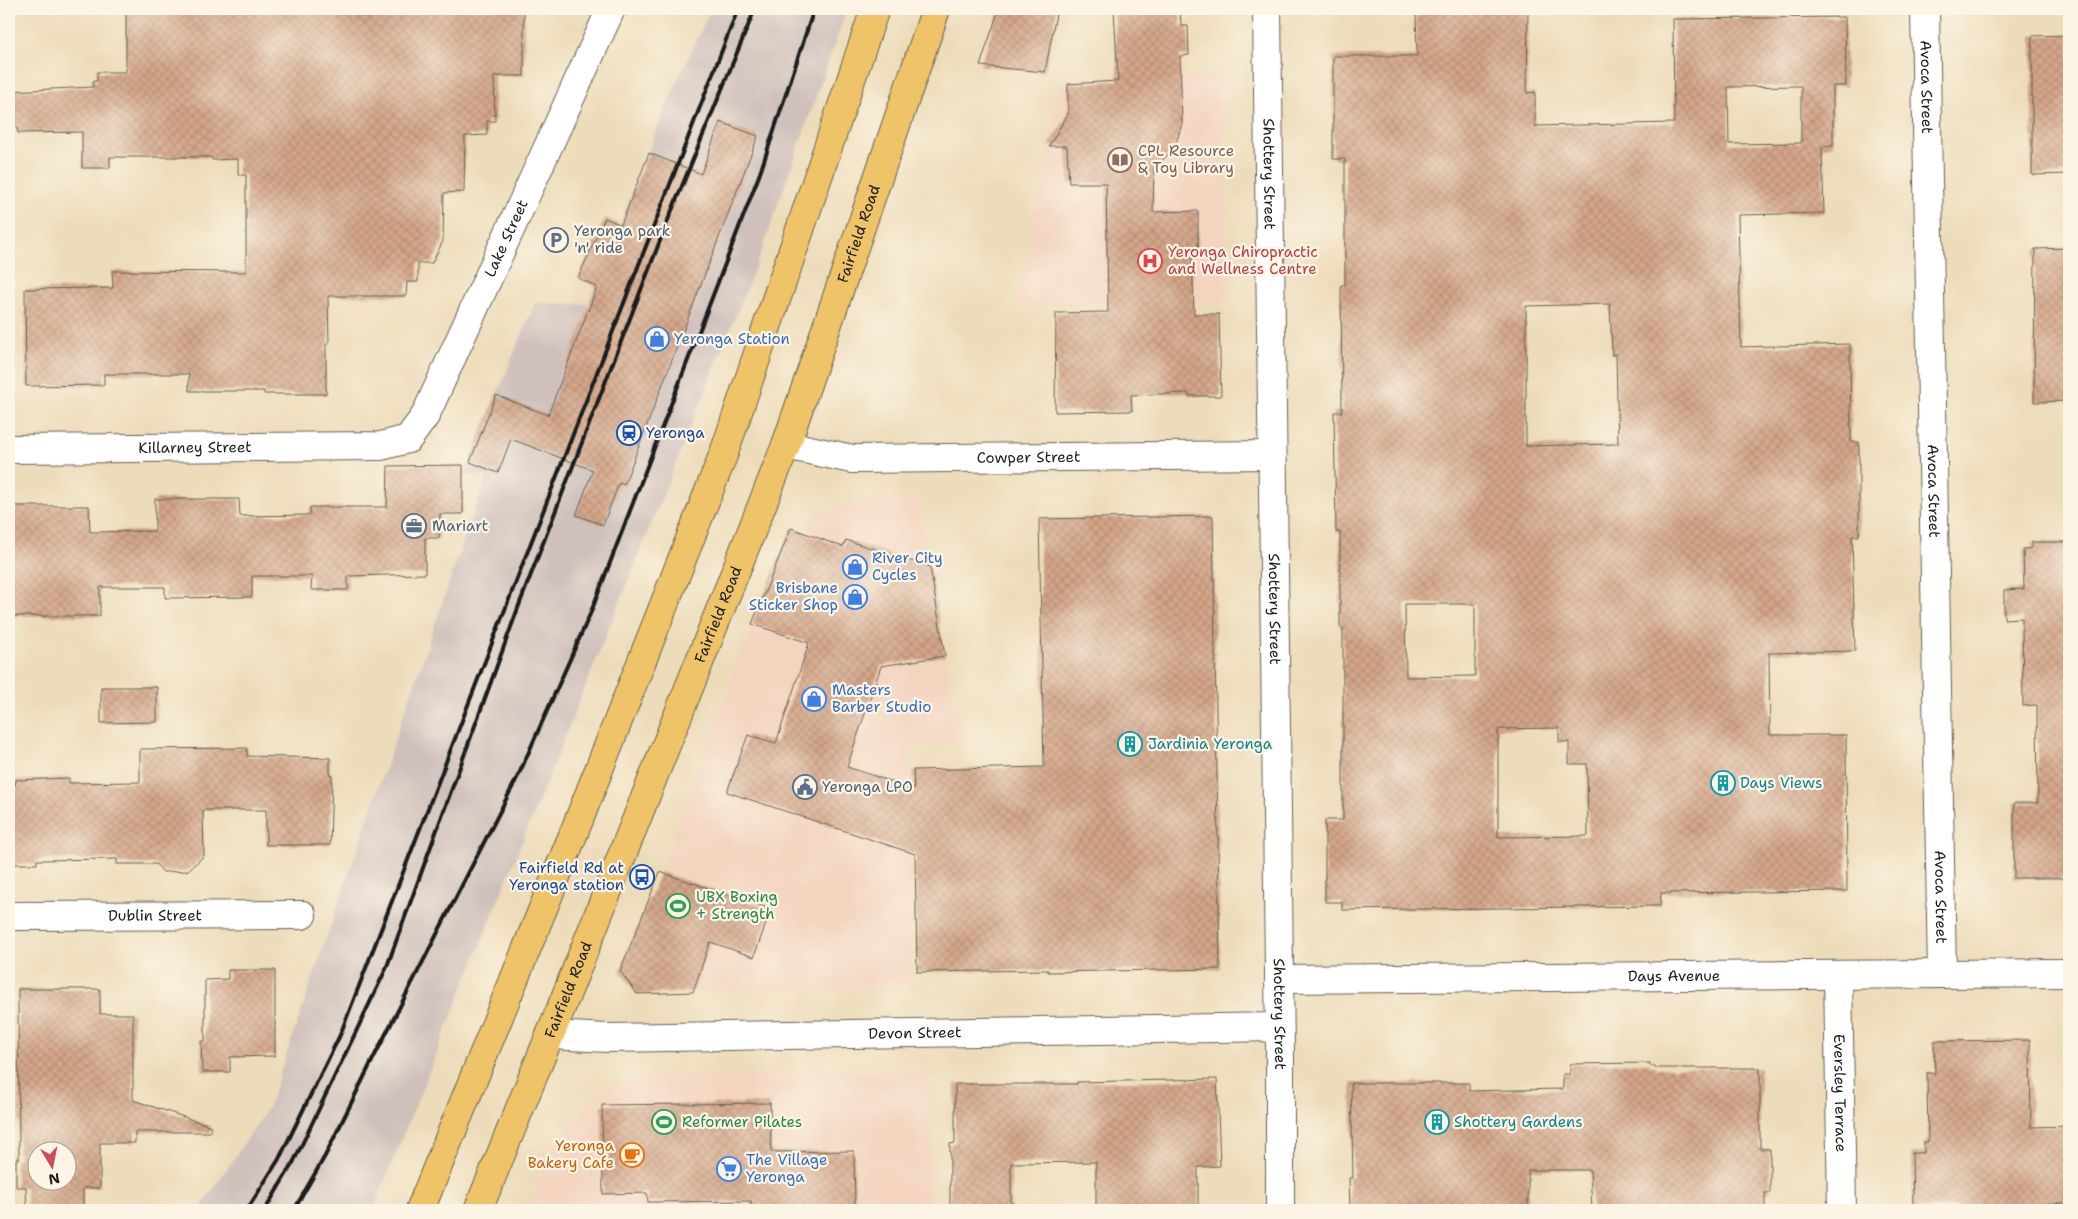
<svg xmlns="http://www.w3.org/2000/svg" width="2078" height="1219" viewBox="0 0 2078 1219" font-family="'Shantell Sans',sans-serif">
<defs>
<pattern id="building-cross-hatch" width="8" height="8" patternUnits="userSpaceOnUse" patternTransform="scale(1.25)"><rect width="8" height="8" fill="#d4a689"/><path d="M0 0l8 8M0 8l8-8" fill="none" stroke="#b58e76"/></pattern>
</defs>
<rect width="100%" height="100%" fill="#fcf5e5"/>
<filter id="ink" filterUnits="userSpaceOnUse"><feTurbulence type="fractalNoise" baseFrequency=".02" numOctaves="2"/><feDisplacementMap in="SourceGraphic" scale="10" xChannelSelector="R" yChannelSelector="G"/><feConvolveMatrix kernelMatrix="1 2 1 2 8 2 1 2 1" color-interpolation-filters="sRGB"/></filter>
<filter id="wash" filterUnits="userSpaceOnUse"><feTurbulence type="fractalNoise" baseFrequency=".0096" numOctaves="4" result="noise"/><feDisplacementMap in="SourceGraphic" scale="20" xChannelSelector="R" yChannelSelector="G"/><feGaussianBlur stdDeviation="1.12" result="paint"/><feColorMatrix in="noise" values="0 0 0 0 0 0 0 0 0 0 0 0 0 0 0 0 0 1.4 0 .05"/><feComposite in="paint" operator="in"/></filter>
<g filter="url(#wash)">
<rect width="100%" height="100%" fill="#eddcba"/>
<!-- built -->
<path fill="#f3d4bf" d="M 1225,75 L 1226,301 L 1015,306 L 1062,81 Z
M 918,501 L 945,656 L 963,743 L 909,745 L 913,987 L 637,994 L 620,971 L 660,872 L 752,624 L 806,534 L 810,521 L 827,509 L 858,503 Z
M 931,1071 L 932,1210 L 527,1210 L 551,1151 L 599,1091 L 613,1083 L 684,1076 Z"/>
<!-- industrial -->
<path fill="#cfc0bb" d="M 711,9 L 847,9 L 761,253 L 373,1210 L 199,1210 L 268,1108 L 469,525 L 488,475 L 463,476 L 535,303 L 588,304 L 666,106 Z"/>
<g id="blocks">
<!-- building -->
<path fill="url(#building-cross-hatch)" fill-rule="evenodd" d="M 126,9 L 524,9 L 524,76 L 494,76 L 495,121 L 487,121 L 487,135 L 465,136 L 464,192 L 444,193 L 443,241 L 432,263 L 418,263 L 418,282 L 407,282 L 406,296 L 328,296 L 329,343 L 326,344 L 326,394 L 264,394 L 264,391 L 189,391 L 189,374 L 104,374 L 104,385 L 26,386 L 25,289 L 113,288 L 112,271 L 246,272 L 246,175 L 238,175 L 238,159 L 212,160 L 212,157 L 110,157 L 110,168 L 82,168 L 82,132 L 18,133 L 17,128 L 9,128 L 9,91 L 93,87 L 93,81 L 97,81 L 97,72 L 126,72 Z
M 999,9 L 1057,9 L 1045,72 L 980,66 Z
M 1114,9 L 1180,9 L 1181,26 L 1188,26 L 1189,55 L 1180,56 L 1182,124 L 1177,140 L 1167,156 L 1154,168 L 1153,212 L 1198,211 L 1198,250 L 1192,251 L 1194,314 L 1219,314 L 1221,396 L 1188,396 L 1188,393 L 1131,395 L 1132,411 L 1055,412 L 1056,313 L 1108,312 L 1106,183 L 1069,183 L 1067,146 L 1049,146 L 1068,114 L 1068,84 L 1118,81 Z
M 1416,9 L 1528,9 L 1527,93 L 1535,92 L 1535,126 L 1674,123 L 1673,19 L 1845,17 L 1846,86 L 1833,86 L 1833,146 L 1822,147 L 1824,213 L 1738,215 L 1741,347 L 1850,344 L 1851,442 L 1859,442 L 1859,536 L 1852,536 L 1855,651 L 1769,653 L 1770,735 L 1846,735 L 1847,891 L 1661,893 L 1660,906 L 1342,910 L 1342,902 L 1325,902 L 1325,820 L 1343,820 L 1343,628 L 1340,628 L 1340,532 L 1336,532 L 1334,412 L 1342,412 L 1341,285 L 1345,285 L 1345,159 L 1333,159 L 1333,56 L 1417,56 ZM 1801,86 L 1801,143 L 1729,144 L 1728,87 ZM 1610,304 L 1612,355 L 1616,354 L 1618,444 L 1526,446 L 1526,306 ZM 1405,604 L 1475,604 L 1475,676 L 1406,677 ZM 1559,728 L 1559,742 L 1569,742 L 1569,764 L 1587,764 L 1588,836 L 1498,837 L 1498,729 Z
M 2069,35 L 2069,174 L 2032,175 L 2032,36 Z
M 720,122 L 758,136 L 624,485 L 619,483 L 603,525 L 576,515 L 593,470 L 511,439 L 498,473 L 470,462 L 496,395 L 548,415 L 597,287 L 578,278 L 605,218 L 621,225 L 649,153 L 701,174 Z
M 2069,248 L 2069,401 L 2034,402 L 2035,249 Z
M 463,465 L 463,514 L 440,514 L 439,538 L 425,538 L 425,574 L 348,576 L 348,590 L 311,590 L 312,576 L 252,576 L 252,597 L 165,598 L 165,587 L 100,587 L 100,616 L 9,616 L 9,506 L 89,506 L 90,532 L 155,531 L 155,499 L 239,499 L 240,516 L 310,515 L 310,507 L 387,507 L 388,466 Z
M 1213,516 L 1220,969 L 1048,972 L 1048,970 L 917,972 L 915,854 L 727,792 L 748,735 L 776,743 L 809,643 L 752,624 L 791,528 L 843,547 L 846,540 L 930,567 L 945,656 L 881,666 L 847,767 L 914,789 L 913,770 L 1044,767 L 1039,519 Z
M 2032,542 L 2069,542 L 2069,878 L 2014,878 L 2014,803 L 2038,803 L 2037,705 L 2023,706 L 2022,618 L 2004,619 L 2004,590 L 2024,589 L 2023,549 L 2032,548 Z
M 101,687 L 157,687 L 157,722 L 101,723 Z
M 247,748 L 247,756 L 330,758 L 330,775 L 332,775 L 330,845 L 266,845 L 266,810 L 203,810 L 204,856 L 187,871 L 163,872 L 156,864 L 117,864 L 117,859 L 37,860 L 37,864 L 9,864 L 9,785 L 15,785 L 16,780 L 69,778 L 69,783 L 140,782 L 140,749 Z
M 660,872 L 771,909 L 754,957 L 710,942 L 693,992 L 637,994 L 620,971 Z
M 228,970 L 275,970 L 275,1056 L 230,1057 L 230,1072 L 202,1072 L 201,1041 L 205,1041 L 205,980 L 228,979 Z
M 18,989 L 100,989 L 100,1014 L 133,1014 L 133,1100 L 211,1126 L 210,1132 L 135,1132 L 135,1143 L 100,1143 L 100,1188 L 83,1188 L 83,1210 L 27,1210 L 26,1187 L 16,1187 L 16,1159 L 19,1159 ZM 38,1152 L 68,1152 L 68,1182 L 38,1182 Z
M 2030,1040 L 2031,1127 L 2069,1126 L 2069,1203 L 2034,1204 L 2034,1210 L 1958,1210 L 1958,1207 L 1913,1208 L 1912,1153 L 1924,1153 L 1924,1142 L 1928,1142 L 1927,1073 L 1935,1073 L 1934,1041 Z
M 1650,1063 L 1650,1066 L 1655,1066 L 1655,1068 L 1760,1068 L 1760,1149 L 1770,1149 L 1770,1193 L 1765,1193 L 1765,1210 L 1592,1210 L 1590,1170 L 1528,1170 L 1528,1210 L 1350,1210 L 1349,1178 L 1353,1178 L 1351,1083 L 1469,1083 L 1469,1091 L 1563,1089 L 1563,1074 L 1570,1074 L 1570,1064 Z
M 1217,1079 L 1220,1166 L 1198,1167 L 1198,1210 L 1096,1210 L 1096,1162 L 1011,1163 L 1011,1210 L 950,1210 L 950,1144 L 955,1143 L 955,1084 L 1077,1084 L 1077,1082 Z
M 770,1103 L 771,1152 L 854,1151 L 855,1210 L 751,1210 L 751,1201 L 648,1202 L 647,1193 L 603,1194 L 602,1105 Z"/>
</g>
</g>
<g filter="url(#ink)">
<use href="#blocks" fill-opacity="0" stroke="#655f53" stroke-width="1"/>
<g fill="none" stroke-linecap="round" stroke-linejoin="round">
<defs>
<g id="minor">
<path id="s1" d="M 1267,9 L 1280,1051 L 1280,1210"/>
<path id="s2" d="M 1925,9 L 1942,974"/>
<path id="s3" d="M 786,445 L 852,459 L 1272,455"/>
<path id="s4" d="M 9,449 L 381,446 L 408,439 L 425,416 L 611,9"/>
<path id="s5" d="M 9,916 L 302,915"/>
<path id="s6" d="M 1838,975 L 1842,1210"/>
<path id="s7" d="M 1279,979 L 2069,973"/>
<path id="s8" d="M 551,1035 L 608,1038 L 1279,1027"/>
</g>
<g id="major">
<path d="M 420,1210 L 573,835 L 724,453 L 875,9"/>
<path id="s9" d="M 478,1210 L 555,1023 L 786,445 L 936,9"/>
</g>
</defs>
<!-- minor casing -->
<use href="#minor" stroke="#655f53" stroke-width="30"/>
<!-- major casing -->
<use href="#major" stroke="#655f53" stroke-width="30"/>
<!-- minor -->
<use href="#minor" stroke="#fff" stroke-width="28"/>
<!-- major -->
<use href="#major" stroke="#efc469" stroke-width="28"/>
<!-- rail -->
<path stroke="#1c1c1c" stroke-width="4" d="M 247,1210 L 279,1159 L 340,1035 L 738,9
M 265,1210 L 294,1161 L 386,969 L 518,608 L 668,220 L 755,9
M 294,1210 L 325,1156 L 370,1065 L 519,774 L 591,612 L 760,173 L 814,9"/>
</g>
</g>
<!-- icons -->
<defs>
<symbol id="library-ring" viewBox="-11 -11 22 22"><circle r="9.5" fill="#fcf5e5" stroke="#8d6e63" stroke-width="1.5"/><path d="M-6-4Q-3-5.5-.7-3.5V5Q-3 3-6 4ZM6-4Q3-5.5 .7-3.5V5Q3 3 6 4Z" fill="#8d6e63"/></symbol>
<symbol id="parking-ring" viewBox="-11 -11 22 22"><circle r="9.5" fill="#fcf5e5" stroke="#5c6f8a" stroke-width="1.5"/><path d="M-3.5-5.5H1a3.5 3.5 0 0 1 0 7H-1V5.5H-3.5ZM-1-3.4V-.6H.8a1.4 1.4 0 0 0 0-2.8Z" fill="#5c6f8a"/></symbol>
<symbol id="hospital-ring" viewBox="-11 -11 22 22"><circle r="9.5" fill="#fcf5e5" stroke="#e0444e" stroke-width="1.5"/><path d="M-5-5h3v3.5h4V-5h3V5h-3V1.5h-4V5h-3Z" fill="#e0444e"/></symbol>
<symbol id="shop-ring" viewBox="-11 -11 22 22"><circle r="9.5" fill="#fcf5e5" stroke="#3f7fe0" stroke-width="1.5"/><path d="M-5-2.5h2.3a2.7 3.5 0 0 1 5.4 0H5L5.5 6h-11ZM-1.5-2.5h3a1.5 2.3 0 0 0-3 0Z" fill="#3f7fe0"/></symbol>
<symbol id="station-ring" viewBox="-11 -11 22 22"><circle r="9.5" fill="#fcf5e5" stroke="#1a4fb4" stroke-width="1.5"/><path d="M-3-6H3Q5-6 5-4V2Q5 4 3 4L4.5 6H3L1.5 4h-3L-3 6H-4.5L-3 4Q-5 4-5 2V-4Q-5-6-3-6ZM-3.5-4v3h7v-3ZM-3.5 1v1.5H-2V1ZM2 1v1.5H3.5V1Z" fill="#1a4fb4"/></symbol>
<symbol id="office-ring" viewBox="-11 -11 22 22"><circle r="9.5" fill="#fcf5e5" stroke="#5c6f8a" stroke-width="1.5"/><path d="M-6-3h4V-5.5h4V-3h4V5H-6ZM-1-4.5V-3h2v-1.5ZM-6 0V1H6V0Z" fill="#5c6f8a"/></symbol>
<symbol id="building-ring" viewBox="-11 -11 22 22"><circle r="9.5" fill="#fcf5e5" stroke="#0f9aa8" stroke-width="1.5"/><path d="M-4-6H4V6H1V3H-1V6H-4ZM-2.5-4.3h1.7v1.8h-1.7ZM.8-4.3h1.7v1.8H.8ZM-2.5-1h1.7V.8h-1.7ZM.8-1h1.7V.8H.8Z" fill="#0f9aa8"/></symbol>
<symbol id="civic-ring" viewBox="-11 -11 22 22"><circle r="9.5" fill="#fcf5e5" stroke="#5c6f8a" stroke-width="1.5"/><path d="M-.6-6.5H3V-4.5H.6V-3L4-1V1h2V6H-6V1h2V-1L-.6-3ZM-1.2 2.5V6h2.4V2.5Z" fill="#5c6f8a"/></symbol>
<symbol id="bus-ring" viewBox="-11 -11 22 22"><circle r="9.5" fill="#fcf5e5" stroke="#1a4fb4" stroke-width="1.5"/><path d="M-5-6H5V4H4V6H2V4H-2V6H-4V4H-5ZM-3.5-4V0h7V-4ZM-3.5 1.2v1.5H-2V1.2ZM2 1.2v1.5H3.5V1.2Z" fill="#1a4fb4"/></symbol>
<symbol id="stadium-ring" viewBox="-11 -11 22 22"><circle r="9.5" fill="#fcf5e5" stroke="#2e9e5b" stroke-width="1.5"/><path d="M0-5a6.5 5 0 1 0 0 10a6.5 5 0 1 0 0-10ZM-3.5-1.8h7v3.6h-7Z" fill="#2e9e5b"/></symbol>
<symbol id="cafe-ring" viewBox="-11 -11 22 22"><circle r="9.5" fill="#fcf5e5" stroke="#e8710a" stroke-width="1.5"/><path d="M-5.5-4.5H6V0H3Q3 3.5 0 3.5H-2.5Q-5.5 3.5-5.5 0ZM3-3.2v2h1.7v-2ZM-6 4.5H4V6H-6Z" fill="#e8710a"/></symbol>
<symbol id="supermarket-ring" viewBox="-11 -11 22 22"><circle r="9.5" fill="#fcf5e5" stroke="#3f7fe0" stroke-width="1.5"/><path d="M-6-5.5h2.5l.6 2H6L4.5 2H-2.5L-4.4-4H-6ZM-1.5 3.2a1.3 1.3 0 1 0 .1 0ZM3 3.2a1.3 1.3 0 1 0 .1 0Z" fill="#3f7fe0"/></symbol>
</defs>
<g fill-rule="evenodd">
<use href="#library-ring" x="1106" y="146" width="28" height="28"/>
<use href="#parking-ring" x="542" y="226" width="28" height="28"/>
<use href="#hospital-ring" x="1136" y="247" width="28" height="28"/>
<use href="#shop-ring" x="643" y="325" width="28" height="28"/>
<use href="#station-ring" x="615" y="419" width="28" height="28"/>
<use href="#office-ring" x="400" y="512" width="28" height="28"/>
<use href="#shop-ring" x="841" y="553" width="28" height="28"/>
<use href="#shop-ring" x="841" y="583" width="28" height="28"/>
<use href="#shop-ring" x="800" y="685" width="28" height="28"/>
<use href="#building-ring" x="1116" y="730" width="28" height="28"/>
<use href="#building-ring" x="1709" y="769" width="28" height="28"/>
<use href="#civic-ring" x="791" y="773" width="28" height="28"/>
<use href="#bus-ring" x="628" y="863" width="28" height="28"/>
<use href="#stadium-ring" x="664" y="892" width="28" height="28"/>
<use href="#stadium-ring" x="650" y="1108" width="28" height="28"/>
<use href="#building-ring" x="1423" y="1108" width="28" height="28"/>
<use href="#cafe-ring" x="618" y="1141" width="28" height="28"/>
<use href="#supermarket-ring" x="715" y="1155" width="28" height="28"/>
</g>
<g text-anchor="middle" stroke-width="4.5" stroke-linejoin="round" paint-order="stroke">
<!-- street labels -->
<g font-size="15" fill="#1c1c1c" stroke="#fcf5e5">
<text dy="5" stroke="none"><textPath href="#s2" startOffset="78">Avoca Street</textPath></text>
<text dy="5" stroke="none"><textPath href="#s1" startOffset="165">Shottery Street</textPath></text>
<text dy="5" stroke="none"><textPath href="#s9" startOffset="1048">Fairfield Road</textPath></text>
<text dy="5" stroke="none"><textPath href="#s4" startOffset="624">Lake Street</textPath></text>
<text dy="5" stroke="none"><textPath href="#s4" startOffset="186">Killarney Street</textPath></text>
<text dy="5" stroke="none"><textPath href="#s3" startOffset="244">Cowper Street</textPath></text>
<text dy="5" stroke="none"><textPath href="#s2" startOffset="482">Avoca Street</textPath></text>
<text dy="5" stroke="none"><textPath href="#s1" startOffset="600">Shottery Street</textPath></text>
<text dy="5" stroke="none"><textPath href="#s9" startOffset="642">Fairfield Road</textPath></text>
<text dy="5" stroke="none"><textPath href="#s2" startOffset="888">Avoca Street</textPath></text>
<text dy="5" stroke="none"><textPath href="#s5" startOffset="146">Dublin Street</textPath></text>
<text dy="5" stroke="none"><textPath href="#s7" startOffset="395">Days Avenue</textPath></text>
<text dy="5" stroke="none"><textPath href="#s9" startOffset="238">Fairfield Road</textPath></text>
<text dy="5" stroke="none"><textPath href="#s1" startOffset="1005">Shottery Street</textPath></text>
<text dy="5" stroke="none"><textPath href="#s8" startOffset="364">Devon Street</textPath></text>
<text dy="5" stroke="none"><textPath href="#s6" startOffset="118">Eversley Terrace</textPath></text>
</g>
<!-- education labels -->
<g font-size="15" fill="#785e54" stroke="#fcf5e5" text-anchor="start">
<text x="1138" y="156">CPL Resource<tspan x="1138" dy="17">&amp; Toy Library</tspan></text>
</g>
<!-- service labels -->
<g font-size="15" fill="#4e5e75" stroke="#fcf5e5" text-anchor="start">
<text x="574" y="236">Yeronga park<tspan x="574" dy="17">'n' ride</tspan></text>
<text x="432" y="531">Mariart</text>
<text x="822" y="792">Yeronga LPO</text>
</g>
<!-- health labels -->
<g font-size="15" fill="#be3a42" stroke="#fcf5e5" text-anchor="start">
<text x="1168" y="257">Yeronga Chiropractic<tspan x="1168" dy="17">and Wellness Centre</tspan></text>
</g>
<!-- shop labels -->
<g font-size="15" fill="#366cbe" stroke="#fcf5e5" text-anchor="start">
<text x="674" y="344">Yeronga Station</text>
<text x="872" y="563">River City<tspan x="872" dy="17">Cycles</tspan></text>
<text x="838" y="593" text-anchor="end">Brisbane<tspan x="838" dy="17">Sticker Shop</tspan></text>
<text x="832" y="695">Masters<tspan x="832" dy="17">Barber Studio</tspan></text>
<text x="746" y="1165">The Village<tspan x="746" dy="17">Yeronga</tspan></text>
</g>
<!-- transit labels -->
<g font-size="15" fill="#164399" stroke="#fcf5e5" text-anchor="start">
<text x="646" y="438">Yeronga</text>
<text x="624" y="873" text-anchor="end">Fairfield Rd at<tspan x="624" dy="17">Yeronga station</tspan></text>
</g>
<!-- culture labels -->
<g font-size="15" fill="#0d838f" stroke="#fcf5e5" text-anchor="start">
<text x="1148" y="749">Jardinia Yeronga</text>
<text x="1740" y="788">Days Views</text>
<text x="1454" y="1127">Shottery Gardens</text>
</g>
<!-- leisure labels -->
<g font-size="15" fill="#27864d" stroke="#fcf5e5" text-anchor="start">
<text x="696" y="902">UBX Boxing<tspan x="696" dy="17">+ Strength</tspan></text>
<text x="682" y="1127">Reformer Pilates</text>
</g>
<!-- food labels -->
<g font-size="15" fill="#c56008" stroke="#fcf5e5" text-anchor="end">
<text x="614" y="1151">Yeronga<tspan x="614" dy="17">Bakery Cafe</tspan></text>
</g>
</g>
<!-- margin -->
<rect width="2078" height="1219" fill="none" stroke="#fcf5e5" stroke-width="30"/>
<!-- north arrow -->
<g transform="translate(52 1166) rotate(170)"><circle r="24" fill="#fcf5e5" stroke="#a29e95"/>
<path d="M0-4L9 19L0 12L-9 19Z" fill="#d1495b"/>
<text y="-8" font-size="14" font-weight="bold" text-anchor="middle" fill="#1c1c1c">N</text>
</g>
</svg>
